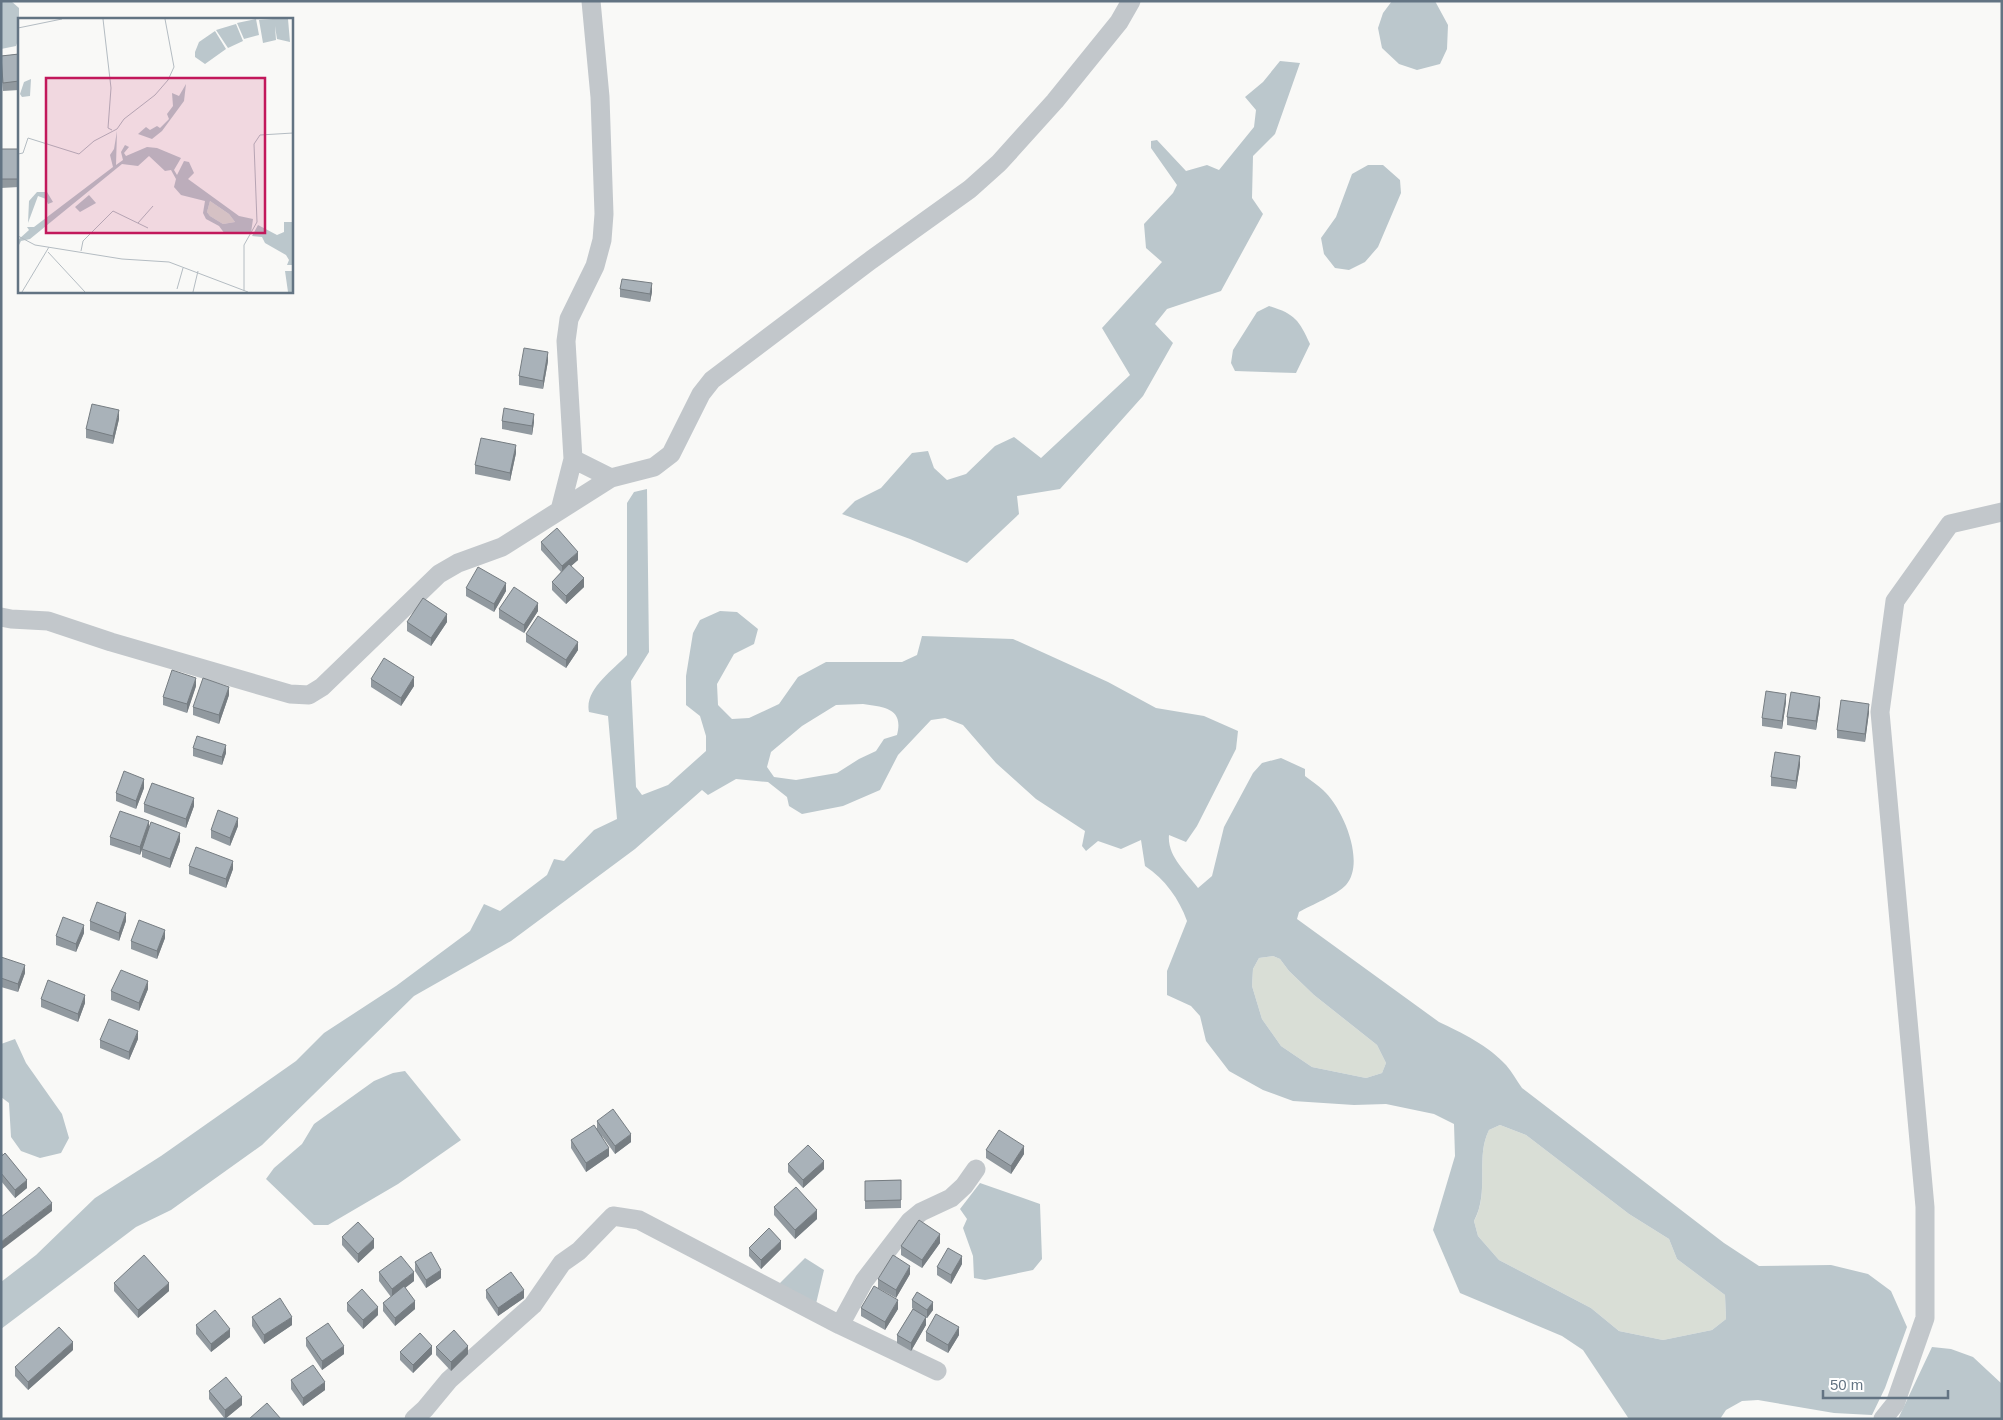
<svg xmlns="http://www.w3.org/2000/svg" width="2003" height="1420" viewBox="0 0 2003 1420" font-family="Arial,sans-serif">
<rect width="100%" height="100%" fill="#f9f9f7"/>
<!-- green -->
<path fill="#d9ded6" d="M 1273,956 L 1280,959 L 1289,971 L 1314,995 L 1377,1045 L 1386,1063 L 1382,1073 L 1366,1078 L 1312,1067 L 1281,1046 L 1262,1019 L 1252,986 L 1253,969 L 1259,958 Z
M 1500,1125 L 1526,1135 L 1629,1214 L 1669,1239 L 1677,1259 L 1725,1295 L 1726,1319 L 1712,1330 L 1663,1340 L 1619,1331 L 1591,1308 L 1499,1260 L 1478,1236 L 1474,1221 C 1490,1192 1475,1158 1489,1130 Z"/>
<!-- water -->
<path fill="#bbc7cc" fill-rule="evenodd" d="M 1,1 L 11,1 L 19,8 L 19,38 L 16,46 L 1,49 Z
M 1392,1 L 1435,1 L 1448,25 L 1447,49 L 1440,64 L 1417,70 L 1399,64 L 1382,48 L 1378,28 L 1383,13 Z
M 1280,61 L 1300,63 L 1275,134 L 1253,156 L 1252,198 L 1263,214 L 1221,291 L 1167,309 L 1155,324 L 1173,343 L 1143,396 L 1060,489 L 1017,496 L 1019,514 L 967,563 L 910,539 L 842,514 L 855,501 L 881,488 L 912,453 L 928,451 L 934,468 L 947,480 L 966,474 L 995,446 L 1014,437 L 1041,458 L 1130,375 L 1102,328 L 1162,262 L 1146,248 L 1144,224 L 1173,193 L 1177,185 L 1151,148 L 1151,141 L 1157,140 L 1186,171 L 1207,165 L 1219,170 L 1254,127 L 1256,110 L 1245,97 L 1263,82 Z
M 1368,165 L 1383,165 L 1400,180 L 1401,193 L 1378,247 L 1365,262 L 1349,270 L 1335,268 L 1324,254 L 1321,238 L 1336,217 L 1352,174 Z
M 1269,306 C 1295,314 1299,320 1310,344 L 1296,373 L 1235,371 L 1231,363 L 1233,350 L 1257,312 Z
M 647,489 L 649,652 L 631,681 L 636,787 L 642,795 L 668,785 L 706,751 L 706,736 L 700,716 L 686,705 L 686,676 L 693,633 L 700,620 L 720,611 L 737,612 L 758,629 L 754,644 L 734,654 L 717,684 L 718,705 L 732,719 L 749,718 L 779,704 L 798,677 L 826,662 L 902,662 L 917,655 L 922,636 L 1013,639 L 1108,682 L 1156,708 L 1204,716 L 1238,731 L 1236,749 L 1197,826 L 1186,842 L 1169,835 C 1167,856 1186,872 1198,888 L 1212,876 L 1224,827 L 1253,773 L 1262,763 L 1281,758 L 1305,769 L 1305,776 C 1311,781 1318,785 1323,790 C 1343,808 1366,862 1346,885 C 1337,895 1311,905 1299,912 L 1297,919 L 1439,1022 C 1461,1032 1490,1047 1506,1065 C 1512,1072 1517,1081 1522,1088 L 1724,1243 L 1759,1266 L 1831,1265 L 1868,1274 L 1891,1291 L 1907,1327 L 1885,1388 L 1872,1415 L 1834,1413 L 1758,1400 L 1742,1401 L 1726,1410 L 1720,1419 L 1629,1419 L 1583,1350 L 1562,1336 L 1460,1293 L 1433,1230 L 1455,1156 L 1454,1124 L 1434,1114 L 1386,1104 L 1354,1105 L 1293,1101 L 1263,1090 L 1229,1071 L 1206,1041 L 1200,1016 L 1191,1006 L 1167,995 L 1167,971 L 1187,921 C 1179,899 1165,879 1145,866 L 1141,840 L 1121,849 L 1098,841 L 1086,851 L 1082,846 L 1085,831 L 1036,799 L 996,763 L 963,725 L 945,718 L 931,720 L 898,755 L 880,790 L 843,806 L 802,814 L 789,806 L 787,797 L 768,782 L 736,779 L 708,795 L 702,790 L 635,849 L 511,941 L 414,996 L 262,1145 L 171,1210 L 136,1227 L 1,1329 L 1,1282 L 36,1255 L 95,1198 L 161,1156 L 296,1061 L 324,1033 L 396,986 L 470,931 L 484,904 L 500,911 L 547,875 L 554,859 L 564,861 L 594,830 L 617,819 L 608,716 L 589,712 C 584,690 613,670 627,655 L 627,503 L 634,492 ZM 863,704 C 884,707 904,708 897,735 L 884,739 L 876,751 L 859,759 L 837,773 L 796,780 L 774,777 L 767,767 L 771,752 L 802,726 L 836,705 ZM 1273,956 L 1280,959 L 1289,971 L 1314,995 L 1377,1045 L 1386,1063 L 1382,1073 L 1366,1078 L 1312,1067 L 1281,1046 L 1262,1019 L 1252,986 L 1253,969 L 1259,958 ZM 1500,1125 L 1526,1135 L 1629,1214 L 1669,1239 L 1677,1259 L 1725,1295 L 1726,1319 L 1712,1330 L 1663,1340 L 1619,1331 L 1591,1308 L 1499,1260 L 1478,1236 L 1474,1221 C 1490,1191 1475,1158 1489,1130 Z
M 15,1039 L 26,1063 L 62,1114 L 69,1138 L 61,1153 L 40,1158 L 21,1151 L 11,1137 L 9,1103 L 1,1097 L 1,1044 Z
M 405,1071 L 461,1140 L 398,1184 L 328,1225 L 314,1225 L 266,1179 L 274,1168 L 302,1144 L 314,1124 L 374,1081 L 393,1073 Z
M 980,1183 L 1040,1204 L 1042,1259 L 1033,1270 L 985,1280 L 974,1278 L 973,1256 L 963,1228 L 967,1219 L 960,1209 Z
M 805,1258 L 824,1270 L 815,1308 L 775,1288 Z
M 1932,1347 L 1951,1349 L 1973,1357 L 2002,1384 L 2002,1419 L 1898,1419 Z"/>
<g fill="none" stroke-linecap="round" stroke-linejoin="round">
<!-- street -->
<path stroke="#c2c7cb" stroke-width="19" d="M 591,1 L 600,97 L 604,214 L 602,240 L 595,266 L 569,319 L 566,341 L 573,459 L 611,478
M 560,510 L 573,459
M 1,617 L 11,619 L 48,621 L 111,642 L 290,694 L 309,695 L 322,687 L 439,574 L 458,563 L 502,547 L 611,478 L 654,467 L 671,454 L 701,394 L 712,380 L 871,260 L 970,189 L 999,163 L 1055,101 L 1119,22 L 1131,1
M 840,1325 L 864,1281 L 910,1221 L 921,1212 L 951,1198 L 964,1186 L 976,1169
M 414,1419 L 425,1409 L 449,1380 L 533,1305 L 562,1263 L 579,1251 L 613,1216 L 639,1220 L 840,1325 L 937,1371
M 1883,1419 L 1895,1404 L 1925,1318 L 1925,1207 L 1880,712 L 1895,601 L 1950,524 L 2002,512"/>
</g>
<!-- wall -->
<path fill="#91999f" d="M 19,54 L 19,90 L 3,91 L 1,70 L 1,56 Z
M 1,149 L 19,149 L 19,187 L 1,188 Z
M 620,289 L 652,292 L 650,302 L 620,297 Z
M 548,361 L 543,389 L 519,385 L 519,376 Z
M 119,419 L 113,444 L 86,438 L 86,429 Z
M 502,421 L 534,422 L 532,435 L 502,429 Z
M 516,453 L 510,481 L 475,474 L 475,465 Z
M 541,542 L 578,560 L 571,566 L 584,587 L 566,604 L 552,590 L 552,582 L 561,572 L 541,550 Z
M 466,588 L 506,591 L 494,612 L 466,596 Z
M 499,609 L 538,611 L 524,633 L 499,618 Z
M 407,622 L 447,622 L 431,646 L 407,631 Z
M 526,634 L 578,650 L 566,668 L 526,642 Z
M 371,679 L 414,686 L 401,706 L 371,687 Z
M 196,686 L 187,713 L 163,705 L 163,697 Z
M 229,695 L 219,724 L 193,715 L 193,707 Z
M 1786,702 L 1782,729 L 1762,726 L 1762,718 Z
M 1820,705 L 1816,730 L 1787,725 L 1787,717 Z
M 1869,712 L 1865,742 L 1837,738 L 1837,730 Z
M 193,748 L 226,753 L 222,765 L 193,756 Z
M 1800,765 L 1796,789 L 1771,786 L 1771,777 Z
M 144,788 L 136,809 L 116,801 L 116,793 Z
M 144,804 L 194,806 L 186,828 L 144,812 Z
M 238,826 L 230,846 L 211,838 L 211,830 Z
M 149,829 L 180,841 L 170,868 L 142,857 L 142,850 L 140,855 L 110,845 L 110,837 Z
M 189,866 L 233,869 L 226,888 L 189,874 Z
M 90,921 L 126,921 L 119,941 L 90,930 Z
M 84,933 L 76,952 L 56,945 L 56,936 Z
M 165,938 L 157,959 L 131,949 L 131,941 Z
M 1,957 L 25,973 L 18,992 L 1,987 Z
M 148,989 L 139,1011 L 111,1000 L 111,991 Z
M 41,999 L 85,1003 L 78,1022 L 41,1007 Z
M 138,1039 L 129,1060 L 100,1048 L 100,1040 Z
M 597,1121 L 631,1142 L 615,1154 L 602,1136 L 609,1156 L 586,1172 L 571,1148 L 571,1140 L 597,1128 Z
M 1,1150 L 3,1155 L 27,1188 L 15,1198 L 1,1181 Z
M 986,1150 L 1024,1154 L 1011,1174 L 986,1158 Z
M 788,1164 L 824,1169 L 803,1188 L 788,1172 Z
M 901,1180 L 901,1208 L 865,1209 L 865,1181 Z
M 774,1207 L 817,1219 L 795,1239 L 774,1215 Z
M 342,1237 L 374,1248 L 358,1263 L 342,1245 Z
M 940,1243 L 922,1268 L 901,1255 L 901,1246 Z
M 749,1248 L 781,1249 L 761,1269 L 749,1256 Z
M 415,1262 L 441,1278 L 426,1288 L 415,1271 Z
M 962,1264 L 951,1284 L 937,1275 L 937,1267 Z
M 379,1272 L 414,1281 L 405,1288 L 415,1309 L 395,1326 L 383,1311 L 383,1303 L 391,1297 L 379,1281 Z
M 910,1274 L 896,1298 L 878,1288 L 878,1279 Z
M 114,1283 L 169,1291 L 138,1318 L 114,1291 Z
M 486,1290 L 524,1298 L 498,1316 L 486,1298 Z
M 912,1300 L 933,1310 L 927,1318 L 926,1318 L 926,1325 L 911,1351 L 897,1343 L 897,1335 L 913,1309 L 912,1308 Z
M 347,1303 L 378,1315 L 363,1329 L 347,1311 Z
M 861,1308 L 898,1309 L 885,1330 L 861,1316 Z
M 252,1317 L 292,1325 L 264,1344 L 252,1326 Z
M 196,1325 L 230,1337 L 211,1352 L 196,1334 Z
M 926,1332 L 959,1335 L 948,1353 L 926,1341 Z
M 306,1338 L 344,1354 L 322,1370 L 306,1346 Z
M 436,1347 L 468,1354 L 451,1371 L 436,1355 Z
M 73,1350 L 28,1390 L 15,1376 L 15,1367 Z
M 400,1352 L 432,1354 L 413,1373 L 400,1360 Z
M 291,1380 L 325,1390 L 303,1406 L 291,1389 Z
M 209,1391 L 242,1405 L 225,1419 L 209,1399 Z"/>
<!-- shaded-wall -->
<path fill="#767d82" d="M 652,283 L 652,292 L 650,302 L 650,294 Z
M 548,352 L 548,361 L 543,389 L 543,381 Z
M 119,410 L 119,419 L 113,444 L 113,436 Z
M 534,414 L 534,422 L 532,435 L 532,426 Z
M 516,445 L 516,453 L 510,481 L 510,473 Z
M 578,552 L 578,560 L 562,574 L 562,566 Z
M 584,578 L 584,587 L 566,604 L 566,596 Z
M 506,583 L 506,591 L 494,612 L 494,604 Z
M 538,603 L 538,611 L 524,633 L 524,625 Z
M 447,614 L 447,622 L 431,646 L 431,638 Z
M 578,642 L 578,650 L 566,668 L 566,660 Z
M 414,677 L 414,686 L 401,706 L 401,698 Z
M 196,678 L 196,686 L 187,713 L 187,704 Z
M 229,687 L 229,695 L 219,724 L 219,715 Z
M 1786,694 L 1786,702 L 1782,729 L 1782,721 Z
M 1820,697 L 1820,705 L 1816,730 L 1816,721 Z
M 1869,704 L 1869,712 L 1865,742 L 1865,734 Z
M 226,745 L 226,753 L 222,765 L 222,757 Z
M 1800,756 L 1800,765 L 1796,789 L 1796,781 Z
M 144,779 L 144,788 L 136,809 L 136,801 Z
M 194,798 L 194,806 L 186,828 L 186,819 Z
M 238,818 L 238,826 L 230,846 L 230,838 Z
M 149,821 L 149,829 L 140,855 L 140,847 Z
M 180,833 L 180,841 L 170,868 L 170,859 Z
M 233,861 L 233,869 L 226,888 L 226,879 Z
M 126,913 L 126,921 L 119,941 L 119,933 Z
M 84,925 L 84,933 L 76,952 L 76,944 Z
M 165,930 L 165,938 L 157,959 L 157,951 Z
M 25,965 L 25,973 L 18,992 L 18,984 Z
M 148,981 L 148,989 L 139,1011 L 139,1003 Z
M 85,995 L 85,1003 L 78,1022 L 78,1014 Z
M 138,1031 L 138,1039 L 129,1060 L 129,1052 Z
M 631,1134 L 631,1142 L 615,1154 L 615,1146 Z
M 1024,1146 L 1024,1154 L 1011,1174 L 1011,1166 Z
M 609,1148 L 609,1156 L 586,1172 L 586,1163 Z
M 824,1161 L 824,1169 L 803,1188 L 803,1180 Z
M 27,1180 L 27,1188 L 15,1198 L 15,1190 Z
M 52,1203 L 52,1211 L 1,1250 L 1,1242 Z
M 817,1210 L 817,1219 L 795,1239 L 795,1230 Z
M 940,1234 L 940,1243 L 922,1268 L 922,1260 Z
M 374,1239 L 374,1248 L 358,1263 L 358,1254 Z
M 781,1241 L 781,1249 L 761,1269 L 761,1260 Z
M 962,1256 L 962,1264 L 951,1284 L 951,1275 Z
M 910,1266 L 910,1274 L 896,1298 L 896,1290 Z
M 441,1270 L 441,1278 L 426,1288 L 426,1280 Z
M 414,1272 L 414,1281 L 392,1298 L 392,1289 Z
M 169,1283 L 169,1291 L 138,1318 L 138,1310 Z
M 524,1290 L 524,1298 L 498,1316 L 498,1308 Z
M 898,1300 L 898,1309 L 885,1330 L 885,1322 Z
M 415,1301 L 415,1309 L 395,1326 L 395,1318 Z
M 933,1302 L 933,1310 L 927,1318 L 927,1310 Z
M 378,1307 L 378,1315 L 363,1329 L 363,1320 Z
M 292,1317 L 292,1325 L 264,1344 L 264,1335 Z
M 926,1317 L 926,1325 L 911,1351 L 911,1343 Z
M 959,1327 L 959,1335 L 948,1353 L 948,1345 Z
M 230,1329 L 230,1337 L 211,1352 L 211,1344 Z
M 73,1342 L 73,1350 L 28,1390 L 28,1382 Z
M 344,1346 L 344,1354 L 322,1370 L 322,1361 Z
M 432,1346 L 432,1354 L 413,1373 L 413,1365 Z
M 468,1346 L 468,1354 L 451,1371 L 451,1362 Z
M 325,1382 L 325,1390 L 303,1406 L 303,1398 Z
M 242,1397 L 242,1405 L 225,1419 L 225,1410 Z"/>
<!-- building -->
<path fill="#a9b2b9" stroke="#767d82" d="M 19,54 L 19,81 L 3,83 L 1,56 Z
M 1,149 L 19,149 L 19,179 L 1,179 Z
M 622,279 L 652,283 L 650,294 L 620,289 Z
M 524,348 L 548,352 L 543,381 L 519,376 Z
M 92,404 L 119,410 L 113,436 L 86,429 Z
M 504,408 L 534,414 L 532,426 L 502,421 Z
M 481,438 L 516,445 L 510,473 L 475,465 Z
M 557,528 L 578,552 L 562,566 L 541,542 Z
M 569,564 L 584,578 L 566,596 L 552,582 Z
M 478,567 L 506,583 L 494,604 L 466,588 Z
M 514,587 L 538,603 L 524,625 L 499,609 Z
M 423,598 L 447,614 L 431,638 L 407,622 Z
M 538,616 L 578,642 L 566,660 L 526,634 Z
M 384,658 L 414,677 L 401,698 L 371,679 Z
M 172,670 L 196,678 L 187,704 L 163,697 Z
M 203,678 L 229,687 L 219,715 L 193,707 Z
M 1766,691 L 1786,694 L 1782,721 L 1762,718 Z
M 1791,692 L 1820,697 L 1816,721 L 1787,717 Z
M 1841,700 L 1869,704 L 1865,734 L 1837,730 Z
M 197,736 L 226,745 L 222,757 L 193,748 Z
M 1775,752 L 1800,756 L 1796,781 L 1771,777 Z
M 124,771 L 144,779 L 136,801 L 116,793 Z
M 152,783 L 194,798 L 186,819 L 144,804 Z
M 218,810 L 238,818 L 230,838 L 211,830 Z
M 120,811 L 149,821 L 140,847 L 110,837 Z
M 151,822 L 180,833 L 170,859 L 142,849 Z
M 196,847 L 233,861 L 226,879 L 189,866 Z
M 97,902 L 126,913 L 119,933 L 90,921 Z
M 63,917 L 84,925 L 76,944 L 56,936 Z
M 139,920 L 165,930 L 157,951 L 131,941 Z
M 1,957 L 25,965 L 18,984 L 1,978 Z
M 121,970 L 148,981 L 139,1003 L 111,991 Z
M 48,980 L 85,995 L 78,1014 L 41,999 Z
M 109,1019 L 138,1031 L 129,1052 L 100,1040 Z
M 613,1109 L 631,1134 L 615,1146 L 597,1121 Z
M 594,1125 L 609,1148 L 586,1163 L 571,1140 Z
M 999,1130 L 1024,1146 L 1011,1166 L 986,1150 Z
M 808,1145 L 824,1161 L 803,1180 L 788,1164 Z
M 5,1153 L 27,1180 L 15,1190 L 1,1173 L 1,1157 Z
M 901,1180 L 901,1200 L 865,1201 L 865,1181 Z
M 39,1187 L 52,1203 L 1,1242 L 1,1217 Z
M 796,1187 L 817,1210 L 795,1230 L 774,1207 Z
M 919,1220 L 940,1234 L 922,1260 L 901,1246 Z
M 358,1222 L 374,1239 L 358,1254 L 342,1237 Z
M 769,1228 L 781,1241 L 761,1260 L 749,1248 Z
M 948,1248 L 962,1256 L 951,1275 L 937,1267 Z
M 431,1252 L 441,1270 L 426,1280 L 415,1262 Z
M 144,1255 L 169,1283 L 138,1310 L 114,1283 Z
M 893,1255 L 910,1266 L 896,1290 L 878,1279 Z
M 401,1256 L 414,1272 L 392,1289 L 379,1272 Z
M 511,1272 L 524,1290 L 498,1308 L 486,1290 Z
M 404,1286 L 415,1301 L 395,1318 L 383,1303 Z
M 874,1286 L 898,1300 L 885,1322 L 861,1308 Z
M 362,1289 L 378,1307 L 363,1320 L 347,1303 Z
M 917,1292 L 933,1302 L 927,1310 L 912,1300 Z
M 280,1298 L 292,1317 L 264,1335 L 252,1317 Z
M 913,1309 L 926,1317 L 911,1343 L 897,1335 Z
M 215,1310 L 230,1329 L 211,1344 L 196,1325 Z
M 936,1314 L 959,1327 L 948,1345 L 926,1332 Z
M 328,1323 L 344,1346 L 322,1361 L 306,1338 Z
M 59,1327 L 73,1342 L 28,1382 L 15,1367 Z
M 454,1330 L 468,1346 L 451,1362 L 436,1347 Z
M 420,1333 L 432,1346 L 413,1365 L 400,1352 Z
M 313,1365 L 325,1382 L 303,1398 L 291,1380 Z
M 226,1377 L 242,1397 L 225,1410 L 209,1391 Z
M 267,1403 L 281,1419 L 249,1419 Z"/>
<!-- overview -->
<g transform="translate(18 18)">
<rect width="275" height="275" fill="#f9f9f7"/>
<path d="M 192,183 L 211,196 L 217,204 L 205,206 L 192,198 L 189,194 Z" fill="#d9ded6"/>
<path d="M 238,1 L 241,17 L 226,21 L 219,5 ZM 255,1 L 270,1 L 272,24 L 259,21 L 257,8 L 258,22 L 245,25 L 241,2 ZM 218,6 L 225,23 L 210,30 L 198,12 ZM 197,13 L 208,31 L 187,46 L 177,39 L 177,34 L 181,24 ZM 13,61 L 12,78 L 4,79 L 2,76 L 6,64 ZM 168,66 L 166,83 L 144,113 L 134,121 L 120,116 L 128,109 L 132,112 L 139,108 L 142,110 L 151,101 L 149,96 L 155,88 L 154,75 L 161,78 ZM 99,113 L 98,147 L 105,142 L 103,134 L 107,127 L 111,129 L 106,135 L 108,138 L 129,129 L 139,130 L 163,140 L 156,152 L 159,157 L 166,143 L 171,144 L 176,155 L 170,161 L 221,198 L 235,201 L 233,215 L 207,216 L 201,208 L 188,201 L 185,195 L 187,183 L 163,177 L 156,169 L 158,161 L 153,152 L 147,153 L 131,138 L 120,148 L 104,146 L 12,221 L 3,223 L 0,229 L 0,222 L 11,212 L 9,209 L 16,209 L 95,149 L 92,137 L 96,131 ZM 192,183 L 211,196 L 217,204 L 205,206 L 192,198 L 189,194 ZM 19,174 L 29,174 L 35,184 L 30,186 L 28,181 L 20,178 L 10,205 L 11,183 ZM 71,177 L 78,185 L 62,194 L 57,189 ZM 266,204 L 275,204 L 275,247 L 269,247 L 271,242 L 268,237 L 247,225 L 244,219 L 234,218 L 240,207 L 259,217 L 266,214 ZM 267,253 L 275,253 L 275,274 L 270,274 Z" fill="#bbc7cc" fill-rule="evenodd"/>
<path fill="none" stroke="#b4bcc2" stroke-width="1" d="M 85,1 L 93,70 L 90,110 L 94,112M 0,10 L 44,1M 0,136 L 5,135 L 10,120 L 61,136 L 76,123 L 99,111 L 106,101 L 137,77 L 150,62 L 156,49 L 147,1M 120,205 L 135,188M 0,218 L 17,227 L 104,241 L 151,244 L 230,274M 63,233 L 65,223 L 95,193 L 130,210M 30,234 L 67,274M 159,271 L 165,250M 226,273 L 226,227 L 239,204 L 236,126 L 242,117 L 275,115M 4,274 L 31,229M 175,274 L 180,253"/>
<path fill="#c2185b" fill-opacity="0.15" stroke="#c2185b" stroke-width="2.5" d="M 28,60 L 247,60 L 247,215 L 28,215 Z"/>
<rect width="275" height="275" fill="none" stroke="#637483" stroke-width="2.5"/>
</g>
<!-- border -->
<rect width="2003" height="1420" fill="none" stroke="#637483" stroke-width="5"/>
<!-- scale -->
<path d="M1823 1390v8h125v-8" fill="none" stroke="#637483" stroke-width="2.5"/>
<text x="1830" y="1390" font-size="15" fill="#637483" stroke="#ffffff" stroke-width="4" paint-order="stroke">50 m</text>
</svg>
